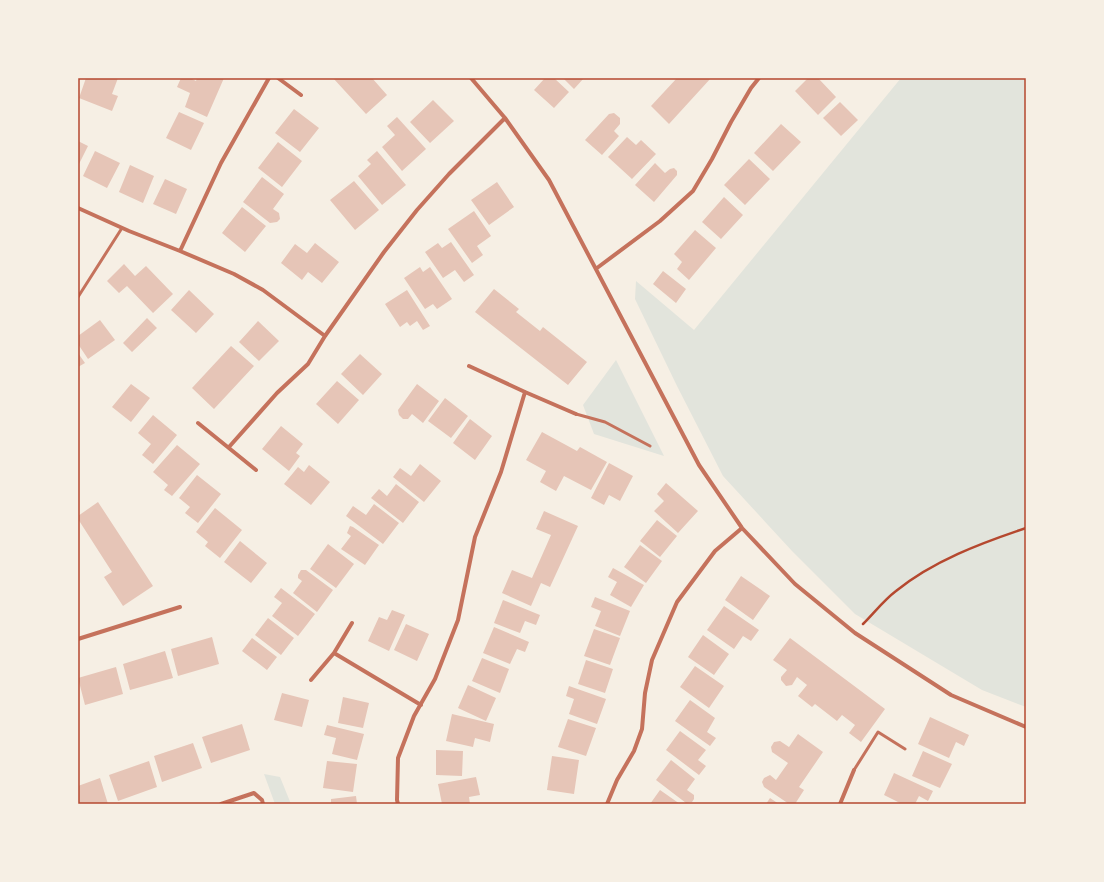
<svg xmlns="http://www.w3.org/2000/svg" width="1104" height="882" viewBox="0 0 1104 882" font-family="'Space Grotesk',sans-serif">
<rect width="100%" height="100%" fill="#f6efe4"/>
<!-- green -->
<path fill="#e2e4dc" d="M 901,78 L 1026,78 L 1026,707 L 982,690 L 855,614 L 792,551 L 723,476 L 677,386 L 635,299 L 636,281 L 694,330 Z
M 616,360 L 664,456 L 594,434 L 583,405 Z
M 264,774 L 280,777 L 291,804 L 275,804 Z"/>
<!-- building -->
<path fill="#e6c5b7" d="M 86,78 L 118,78 L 112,94 L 118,96 L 112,111 L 79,98 Z
M 181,78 L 190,78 L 196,81 L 197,78 L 224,78 L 207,117 L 185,107 L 190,93 L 177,87 Z
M 333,78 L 372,78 L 387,95 L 366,114 Z
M 545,78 L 554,78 L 569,92 L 554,108 L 534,90 Z
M 563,78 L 584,78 L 574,89 Z
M 677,78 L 711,78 L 669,124 L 651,106 Z
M 808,78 L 818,78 L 836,97 L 818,115 L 795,91 Z
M 433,100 L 454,121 L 430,143 L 410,122 Z
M 840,102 L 858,120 L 841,136 L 823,118 Z
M 294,109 L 319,128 L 300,152 L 275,133 Z
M 179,112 L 204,123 L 191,150 L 166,138 Z
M 614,113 L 620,118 L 620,124 L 614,131 L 619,136 L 602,155 L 585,140 L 609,114 Z
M 397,117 L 426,149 L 402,171 L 382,147 L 395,135 L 387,126 Z
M 781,124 L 801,142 L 773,171 L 754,153 Z
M 627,137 L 636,145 L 641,140 L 656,154 L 632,179 L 608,157 Z
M 78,141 L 88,146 L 78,166 Z
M 278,142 L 302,161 L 282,187 L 258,168 Z
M 95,151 L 120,163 L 107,188 L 83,176 Z
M 377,151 L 406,185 L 382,205 L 358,176 L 371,164 L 367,160 Z
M 749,159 L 770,179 L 745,205 L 724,185 Z
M 655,163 L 665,173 L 670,169 L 674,168 L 677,171 L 677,175 L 654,202 L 635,185 Z
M 130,165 L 154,176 L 143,203 L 119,192 Z
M 262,177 L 284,194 L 273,209 L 279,213 L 280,219 L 277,222 L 270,223 L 243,202 Z
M 165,179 L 187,189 L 176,214 L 153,204 Z
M 354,181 L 379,210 L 355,230 L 330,200 Z
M 497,182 L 514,207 L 489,225 L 471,200 Z
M 724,197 L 743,215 L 721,239 L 702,222 Z
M 242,207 L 266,226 L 245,252 L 222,233 Z
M 474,211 L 491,236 L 477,246 L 483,255 L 472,263 L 448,229 Z
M 695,230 L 716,248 L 689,280 L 677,269 L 682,262 L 674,254 Z
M 451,242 L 474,275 L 464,282 L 455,270 L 443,278 L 425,252 L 438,243 L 442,248 Z
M 315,243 L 339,262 L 322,283 L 308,272 L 302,280 L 281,263 L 295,244 L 307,253 Z
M 124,264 L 135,276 L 146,266 L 173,294 L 153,313 L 127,286 L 119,293 L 107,281 Z
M 420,267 L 423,272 L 430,267 L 452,299 L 437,309 L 433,304 L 425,309 L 404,278 Z
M 663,271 L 686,289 L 676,303 L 653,284 Z
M 494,289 L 519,309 L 516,312 L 540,331 L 543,327 L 587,362 L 568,385 L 475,312 Z
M 189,290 L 214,314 L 196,333 L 171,310 Z
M 407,290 L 430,326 L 423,330 L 417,321 L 410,326 L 407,322 L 400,327 L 385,304 Z
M 147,318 L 157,328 L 132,352 L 123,343 Z
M 100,320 L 115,340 L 88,359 L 78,344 L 78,336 Z
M 258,321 L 279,341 L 259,361 L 239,342 Z
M 231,346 L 254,366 L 214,409 L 192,388 Z
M 78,353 L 85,363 L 78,367 Z
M 360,354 L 382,374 L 363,395 L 341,374 Z
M 337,381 L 359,400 L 338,424 L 316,404 Z
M 131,384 L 150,398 L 131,422 L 112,407 Z
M 417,384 L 439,401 L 423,423 L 412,414 L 408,419 L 403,419 L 399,415 L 398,410 Z
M 445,398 L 468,416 L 451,438 L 428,421 Z
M 153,415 L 177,435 L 153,464 L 142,455 L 151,444 L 138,433 Z
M 470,419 L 492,436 L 475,460 L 453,443 Z
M 281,426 L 303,444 L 296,453 L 300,456 L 289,471 L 262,449 Z
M 542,432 L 577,451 L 580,447 L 607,462 L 591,490 L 564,476 L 556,491 L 540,482 L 546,471 L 526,460 Z
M 177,445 L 200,464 L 172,496 L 164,490 L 168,485 L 153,472 Z
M 609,463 L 633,476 L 620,501 L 609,495 L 604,505 L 591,498 Z
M 420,464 L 441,481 L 424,502 L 393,477 L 400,468 L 411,476 Z
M 309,465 L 330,482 L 311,505 L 284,484 L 298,467 L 304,472 Z
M 197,475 L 221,494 L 198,523 L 185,513 L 190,507 L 179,498 Z
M 666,483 L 698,511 L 678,533 L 654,511 L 664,501 L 657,494 Z
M 396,484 L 419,502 L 403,523 L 371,498 L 379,489 L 387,496 Z
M 98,502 L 153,586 L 123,606 L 104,577 L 112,572 L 78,519 L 78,516 Z
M 374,504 L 399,523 L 383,544 L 346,516 L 353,506 L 366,515 Z
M 215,508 L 242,530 L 220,558 L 205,546 L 208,542 L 196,532 Z
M 544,511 L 578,526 L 550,587 L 541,583 L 531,606 L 502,593 L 512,570 L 532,578 L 551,535 L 536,529 Z
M 657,520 L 677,536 L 660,557 L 640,541 Z
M 350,526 L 353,527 L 379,545 L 365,565 L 341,549 L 351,536 L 347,533 Z
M 240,541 L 267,563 L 251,583 L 224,562 Z
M 328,544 L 354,564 L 336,588 L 310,569 Z
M 640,545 L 662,561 L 646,583 L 624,567 Z
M 613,568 L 644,585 L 631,607 L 610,595 L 617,582 L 608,577 Z
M 301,570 L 306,570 L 333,590 L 317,612 L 293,593 L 302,581 L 298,578 L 298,575 Z
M 741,576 L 770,596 L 753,620 L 725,600 Z
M 281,588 L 315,614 L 298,636 L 272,616 L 282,603 L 274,597 Z
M 595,597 L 630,611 L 620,636 L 595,626 L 601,611 L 591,607 Z
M 503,600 L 540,615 L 536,625 L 525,621 L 520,633 L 494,623 Z
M 724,606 L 759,630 L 751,641 L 743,636 L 734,649 L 707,630 Z
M 392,610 L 405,615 L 389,651 L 368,641 L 379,617 L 387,620 Z
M 268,618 L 294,638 L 281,655 L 255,635 Z
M 406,624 L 429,634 L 417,661 L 394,650 Z
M 494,627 L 529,642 L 525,652 L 517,649 L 510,664 L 483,653 Z
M 594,629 L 620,638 L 610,665 L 584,656 Z
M 703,635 L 729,654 L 714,675 L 688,657 Z
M 212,637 L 219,664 L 178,676 L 171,649 Z
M 252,638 L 277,657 L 267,670 L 242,651 Z
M 790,638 L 885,709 L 861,742 L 849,733 L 855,725 L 842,715 L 837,721 L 815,704 L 812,707 L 798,696 L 807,685 L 797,677 L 792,685 L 786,686 L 781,680 L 781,677 L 787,670 L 773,660 Z
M 165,651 L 173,678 L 130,690 L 123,664 Z
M 482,658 L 509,669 L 500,693 L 472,681 Z
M 586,660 L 613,669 L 605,693 L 578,684 Z
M 695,666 L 724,686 L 709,708 L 680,687 Z
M 116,667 L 123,694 L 85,705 L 78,678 Z
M 468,685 L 496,698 L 486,721 L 458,708 Z
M 569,686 L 606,699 L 597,724 L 569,714 L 574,699 L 566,696 Z
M 282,693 L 309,700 L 302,727 L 274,720 Z
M 343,697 L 369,703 L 363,728 L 338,723 Z
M 690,700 L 715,718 L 707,732 L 716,738 L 710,746 L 675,721 Z
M 452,714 L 494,724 L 490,742 L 475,738 L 473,747 L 446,741 Z
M 930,717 L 969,735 L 964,746 L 956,742 L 949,758 L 918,744 Z
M 568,719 L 596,728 L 586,756 L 558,747 Z
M 242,724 L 250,750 L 211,763 L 202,737 Z
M 327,725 L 364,734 L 357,760 L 332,754 L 336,738 L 324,735 Z
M 680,731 L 706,750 L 698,760 L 706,766 L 699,775 L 666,750 Z
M 798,734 L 823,752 L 799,787 L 804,790 L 795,804 L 789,804 L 764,787 L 762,782 L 764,778 L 770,775 L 776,780 L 788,763 L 772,752 L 771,747 L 774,742 L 780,741 L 789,747 Z
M 193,743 L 202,768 L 162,782 L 154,756 Z
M 436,750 L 463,751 L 462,776 L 436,775 Z
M 923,751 L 952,764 L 940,788 L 912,776 Z
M 552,756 L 579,760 L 574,794 L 547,790 Z
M 671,760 L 695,779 L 687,790 L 694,795 L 694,799 L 692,802 L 686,803 L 656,780 Z
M 149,761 L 157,787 L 118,801 L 109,775 Z
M 327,761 L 357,764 L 353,792 L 323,788 Z
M 894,773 L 933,791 L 928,801 L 919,796 L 915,804 L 902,804 L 884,795 Z
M 476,777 L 480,795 L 469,797 L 470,804 L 442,804 L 438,784 Z
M 100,778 L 108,804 L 78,804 L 78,786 Z
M 660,790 L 680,804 L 650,804 Z
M 356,796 L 357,804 L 331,804 L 331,799 Z
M 770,798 L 779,804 L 766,804 Z"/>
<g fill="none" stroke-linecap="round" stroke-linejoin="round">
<!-- path -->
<path stroke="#b5482f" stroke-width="2.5" d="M 863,624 C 874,613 884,600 896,591 C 933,561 981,543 1026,528"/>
<!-- service -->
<path stroke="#c5725c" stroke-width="3" d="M 78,297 L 122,228
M 576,414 L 605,422 L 650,446
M 854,770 L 878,732 L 905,749"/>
<!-- minor -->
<path stroke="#c5725c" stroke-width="4" d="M 278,78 L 301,95
M 471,78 L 505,118 L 549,180 L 699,465 L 742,528 L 795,584 L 855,633 L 951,695 L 1026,727
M 78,208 L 129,231 L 180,251 L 234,274 L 263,290 L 325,336
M 180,251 L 221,163 L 269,78
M 597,268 L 660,221 L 693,191 L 712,159 L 731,122 L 751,88 L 759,78
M 469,366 L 525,392 L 576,414
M 198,423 L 256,470
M 229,447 L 277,393 L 308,364 L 325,336 L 384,252 L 417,210 L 449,174 L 505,118
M 78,639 L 180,607
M 334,653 L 421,705
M 311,680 L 334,653 L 352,623
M 221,804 L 254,793 L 262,800 L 263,804
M 398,804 L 397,800 L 398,758 L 414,716 L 435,679 L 458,620 L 475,537 L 501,472 L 525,392
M 607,804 L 617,780 L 634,751 L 642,729 L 645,693 L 652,660 L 677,602 L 715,551 L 742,528
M 840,804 L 854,770"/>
</g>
<!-- border -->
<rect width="1104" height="882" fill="none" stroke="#f6efe4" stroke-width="158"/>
<rect x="79" y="79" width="946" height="724" fill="none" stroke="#b5482f" stroke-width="1.5"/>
</svg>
